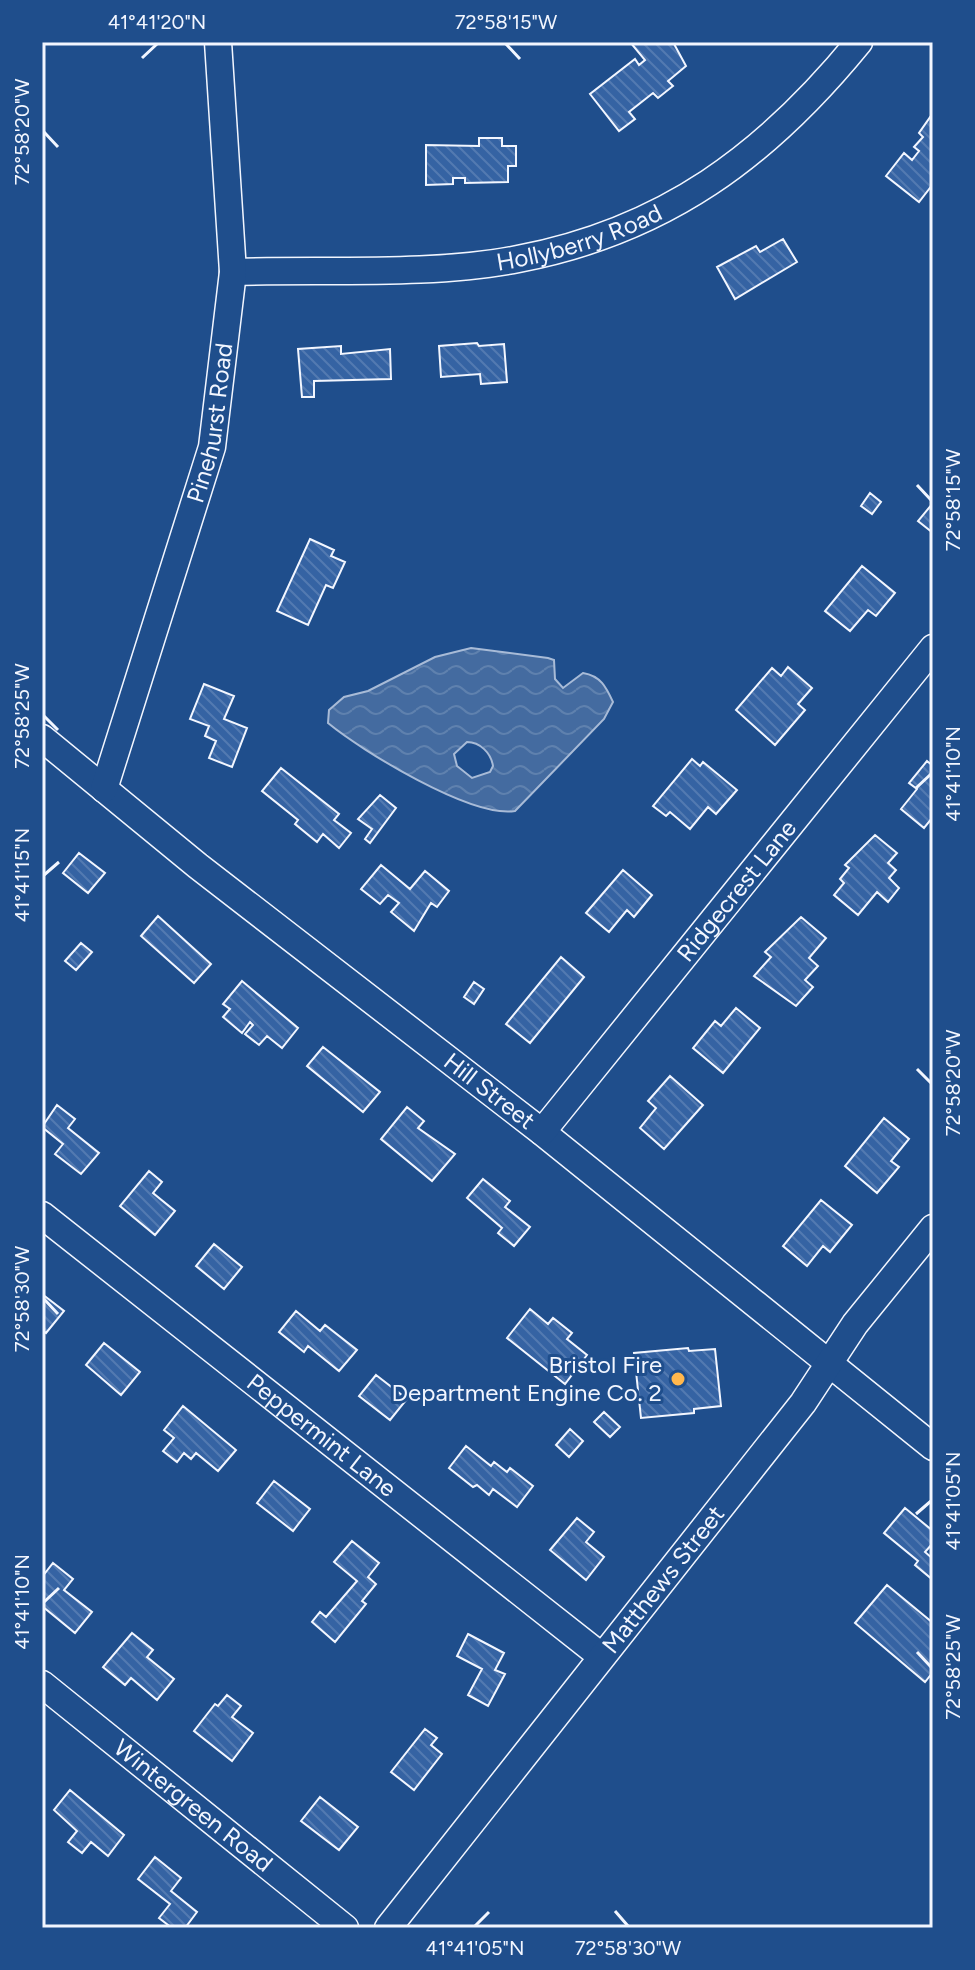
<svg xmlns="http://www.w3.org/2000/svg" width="975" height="1970" viewBox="0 0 975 1970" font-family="Figtree,sans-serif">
<defs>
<pattern id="water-waves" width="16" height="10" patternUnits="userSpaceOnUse" patternTransform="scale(2)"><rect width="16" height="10" fill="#446ba0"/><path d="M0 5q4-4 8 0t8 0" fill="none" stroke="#5f81ae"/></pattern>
<pattern id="building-back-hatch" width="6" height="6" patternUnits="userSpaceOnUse" patternTransform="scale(2)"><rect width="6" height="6" fill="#3563a3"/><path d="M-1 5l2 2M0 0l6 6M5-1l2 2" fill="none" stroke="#537ab1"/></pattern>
</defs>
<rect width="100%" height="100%" fill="#1f4e8c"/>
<!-- water -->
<path fill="url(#water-waves)" stroke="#a8bbd7" stroke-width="2" fill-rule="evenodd" d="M 471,648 L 548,658 L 554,660 L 555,679 L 563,688 L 583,673 C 601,676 606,687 613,702 L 604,719 L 515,811 C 471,818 362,751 328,723 L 329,710 L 344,697 L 368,691 L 435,657 ZM 467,742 C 480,742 491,753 493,766 L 490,772 L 472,778 L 457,766 L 454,754 Z"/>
<!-- building -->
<path fill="url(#building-back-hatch)" stroke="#f2f6ff" stroke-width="2" d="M 630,42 L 673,42 L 686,66 L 668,81 L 673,86 L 658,98 L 653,93 L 629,112 L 635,119 L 619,131 L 590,94 L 635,59 L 639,65 L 645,60 Z
M 933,113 L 933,184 L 919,202 L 886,176 L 904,153 L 912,160 L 919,151 L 914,147 L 923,137 L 919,133 Z
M 479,138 L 502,138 L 502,146 L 516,146 L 516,166 L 508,166 L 508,182 L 465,183 L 465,178 L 453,178 L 453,184 L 426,185 L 426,145 L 479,146 Z
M 783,239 L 797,262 L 735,299 L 717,267 L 756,246 L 760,252 Z
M 477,343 L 479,346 L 504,344 L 507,382 L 481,384 L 480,374 L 441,377 L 439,346 Z
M 341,346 L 341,354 L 390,349 L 391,379 L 314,381 L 314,397 L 302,397 L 298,349 Z
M 870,493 L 881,502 L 872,514 L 861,506 Z
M 933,503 L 933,533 L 918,521 Z
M 310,539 L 334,550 L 331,556 L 345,562 L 333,588 L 326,585 L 308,625 L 277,611 Z
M 862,566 L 895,593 L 876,616 L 868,610 L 850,631 L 825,611 Z
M 788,667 L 812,688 L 798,704 L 805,710 L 775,745 L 736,710 L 772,668 L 781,676 Z
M 204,684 L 234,696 L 224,719 L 247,728 L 232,767 L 209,758 L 216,741 L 205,736 L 209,726 L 190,719 Z
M 692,759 L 700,766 L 703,762 L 737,790 L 716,814 L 708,807 L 690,829 L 670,812 L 666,816 L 653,806 Z
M 927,761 L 933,766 L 933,817 L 924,828 L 901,809 L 917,789 L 909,783 Z
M 281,768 L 339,814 L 334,820 L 351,833 L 339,848 L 323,834 L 317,842 L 295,824 L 298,820 L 262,791 Z
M 380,795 L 396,808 L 370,843 L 365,839 L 372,829 L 358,819 Z
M 875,835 L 897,853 L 888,863 L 896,870 L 889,878 L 899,888 L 888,902 L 877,892 L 858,915 L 834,895 L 844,883 L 840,879 L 849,868 L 845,865 Z
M 79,853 L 105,873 L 88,893 L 63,873 Z
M 381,865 L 410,889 L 425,871 L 449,891 L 437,907 L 431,903 L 414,931 L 391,912 L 399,903 L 388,895 L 380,904 L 361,889 Z
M 623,870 L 652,895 L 634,917 L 627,910 L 609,932 L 586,913 Z
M 158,916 L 211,964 L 194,983 L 141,936 Z
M 801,917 L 826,938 L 809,958 L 818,966 L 805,980 L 813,987 L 796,1006 L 754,976 L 771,957 L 765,952 Z
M 81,943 L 92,952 L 76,970 L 65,961 Z
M 561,957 L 584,977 L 530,1043 L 506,1024 Z
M 242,981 L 298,1028 L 282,1048 L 267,1036 L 259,1045 L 245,1034 L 253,1025 L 250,1022 L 242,1033 L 223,1017 L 230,1009 L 223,1004 Z
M 474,982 L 484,989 L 474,1004 L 464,997 Z
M 736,1008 L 760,1028 L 723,1073 L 693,1048 L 715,1021 L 721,1026 Z
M 323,1047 L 380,1092 L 363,1112 L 307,1066 Z
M 670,1076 L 703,1105 L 664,1149 L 640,1128 L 656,1108 L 648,1101 Z
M 57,1105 L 75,1119 L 68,1128 L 99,1153 L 81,1174 L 55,1154 L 63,1144 L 42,1127 Z
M 407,1107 L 424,1121 L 418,1128 L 455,1154 L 432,1181 L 381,1139 Z
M 884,1118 L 909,1139 L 891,1161 L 899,1167 L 877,1193 L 845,1166 Z
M 149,1171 L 162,1182 L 153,1193 L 175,1211 L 155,1235 L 120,1206 Z
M 483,1179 L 510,1201 L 505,1207 L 530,1227 L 514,1246 L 498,1233 L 502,1228 L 467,1198 Z
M 821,1200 L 852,1225 L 830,1252 L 823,1246 L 807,1266 L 783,1246 Z
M 214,1244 L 242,1267 L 224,1289 L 196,1266 Z
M 42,1294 L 64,1311 L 46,1333 L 42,1330 Z
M 530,1309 L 548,1324 L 553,1318 L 572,1333 L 567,1339 L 587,1355 L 565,1384 L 507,1338 Z
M 296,1311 L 320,1331 L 325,1325 L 357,1350 L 339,1371 L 308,1346 L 304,1352 L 279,1332 Z
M 104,1343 L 140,1372 L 121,1395 L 86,1365 Z
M 688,1348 L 689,1351 L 715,1349 L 721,1406 L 694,1409 L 694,1413 L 641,1418 L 634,1353 Z
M 376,1375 L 407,1399 L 390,1420 L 359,1396 Z
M 183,1406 L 236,1450 L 218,1471 L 196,1453 L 191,1459 L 184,1453 L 177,1462 L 163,1451 L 174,1438 L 164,1430 Z
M 604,1412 L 620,1427 L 610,1437 L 594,1422 Z
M 570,1429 L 583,1441 L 569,1457 L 556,1445 Z
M 466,1446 L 491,1466 L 494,1462 L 507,1472 L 510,1468 L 533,1486 L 517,1507 L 493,1489 L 489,1495 L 477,1485 L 473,1487 L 449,1468 Z
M 274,1481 L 310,1509 L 293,1531 L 257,1503 Z
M 905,1508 L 933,1531 L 933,1543 L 925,1552 L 933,1559 L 933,1580 L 915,1565 L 918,1561 L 884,1533 Z
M 577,1518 L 594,1532 L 586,1542 L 604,1557 L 586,1580 L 550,1550 Z
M 352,1541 L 379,1563 L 368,1577 L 376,1584 L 362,1601 L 366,1604 L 335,1642 L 312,1622 L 320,1612 L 326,1617 L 357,1581 L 334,1562 Z
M 53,1563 L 73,1579 L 64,1590 L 92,1612 L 75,1633 L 42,1606 L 42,1577 Z
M 887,1585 L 933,1623 L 933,1672 L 925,1682 L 855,1623 Z
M 132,1633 L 153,1650 L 147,1657 L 174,1679 L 157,1700 L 131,1678 L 125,1685 L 103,1667 Z
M 468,1634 L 504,1653 L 495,1670 L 505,1674 L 488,1706 L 468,1695 L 482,1669 L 457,1656 Z
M 227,1695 L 241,1706 L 232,1717 L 253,1733 L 232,1761 L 194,1731 L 215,1704 L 218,1706 Z
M 425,1729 L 437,1738 L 431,1745 L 442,1754 L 414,1790 L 391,1772 Z
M 70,1790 L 124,1835 L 108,1856 L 91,1842 L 82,1853 L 68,1842 L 77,1831 L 54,1810 Z
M 320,1797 L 358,1827 L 339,1850 L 301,1821 Z
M 155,1857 L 181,1878 L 171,1891 L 197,1912 L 185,1928 L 172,1928 L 159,1918 L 170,1904 L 138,1879 Z"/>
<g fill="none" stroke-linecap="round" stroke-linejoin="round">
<defs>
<g id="minor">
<path id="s1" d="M 233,272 C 321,269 433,276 518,259 C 665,231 766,156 859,42"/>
<path id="s2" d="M 42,738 L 198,866 L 542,1132 L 933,1447"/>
<path id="s3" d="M 104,789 L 212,447 L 233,272 L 218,42"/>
<path id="s4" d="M 542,1132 L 933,648"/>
<path id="s5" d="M 42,1215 L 601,1656"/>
<path id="s6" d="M 42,1684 L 345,1928"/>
<path id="s7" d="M 388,1928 L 803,1403 L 855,1324 L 933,1228"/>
</g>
</defs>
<!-- minor casing -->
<use href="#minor" stroke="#f2f6ff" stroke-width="29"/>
<!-- minor -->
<use href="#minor" stroke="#1f4e8c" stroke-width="26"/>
</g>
<!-- ticks -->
<path fill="none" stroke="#f2f6ff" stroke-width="3" d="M 506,44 L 520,59M 142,58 L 157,44M 44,132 L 58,147M 917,485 L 931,500M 44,716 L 58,730M 916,788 L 931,774M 44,875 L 59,862M 917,1069 L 931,1083M 44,1299 L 58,1314M 916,1514 L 931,1501M 44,1602 L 59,1588M 917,1652 L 931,1667M 615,1911 L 628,1926M 475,1926 L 489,1912"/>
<!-- markers -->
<circle fill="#ffb74d" stroke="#1f4e8c" stroke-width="3" cx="678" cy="1379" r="8"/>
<g text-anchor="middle" stroke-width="6" stroke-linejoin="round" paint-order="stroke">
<!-- street labels -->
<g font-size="24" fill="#f2f6ff" stroke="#1f4e8c">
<text dy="8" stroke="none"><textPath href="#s1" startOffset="350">Hollyberry Road</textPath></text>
<text dy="8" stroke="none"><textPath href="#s3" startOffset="382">Pinehurst Road</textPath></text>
<text dy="8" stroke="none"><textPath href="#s4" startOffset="310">Ridgecrest Lane</textPath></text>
<text dy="8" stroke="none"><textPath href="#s2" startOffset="570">Hill Street</textPath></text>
<text dy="8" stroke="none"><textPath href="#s5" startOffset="356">Peppermint Lane</textPath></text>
<text dy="8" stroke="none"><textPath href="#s7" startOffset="444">Matthews Street</textPath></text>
<text dy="8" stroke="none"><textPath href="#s6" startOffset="194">Wintergreen Road</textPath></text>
</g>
<!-- poi labels -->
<g font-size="24" fill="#f2f6ff" stroke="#1f4e8c" text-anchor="end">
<text x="662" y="1373">Bristol Fire<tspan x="662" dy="28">Department Engine Co. 2</tspan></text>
</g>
</g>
<!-- border -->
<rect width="975" height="1970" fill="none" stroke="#1f4e8c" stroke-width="88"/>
<rect x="44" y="44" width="887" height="1882" fill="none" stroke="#f2f6ff" stroke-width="3"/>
<g font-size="20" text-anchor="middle" fill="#f2f6ff">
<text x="157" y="29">41°41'20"N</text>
<text x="506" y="29">72°58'15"W</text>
<text transform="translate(22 132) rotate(-90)" y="7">72°58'20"W</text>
<text transform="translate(953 500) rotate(-90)" y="7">72°58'15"W</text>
<text transform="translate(22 716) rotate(-90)" y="7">72°58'25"W</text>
<text transform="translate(953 774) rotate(-90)" y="7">41°41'10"N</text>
<text transform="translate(22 875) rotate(-90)" y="7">41°41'15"N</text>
<text transform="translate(953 1083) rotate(-90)" y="7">72°58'20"W</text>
<text transform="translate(22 1299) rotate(-90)" y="7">72°58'30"W</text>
<text transform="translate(953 1501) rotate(-90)" y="7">41°41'05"N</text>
<text transform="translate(22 1602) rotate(-90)" y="7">41°41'10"N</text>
<text transform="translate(953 1667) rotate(-90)" y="7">72°58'25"W</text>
<text x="475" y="1955">41°41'05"N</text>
<text x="628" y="1955">72°58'30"W</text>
</g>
</svg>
